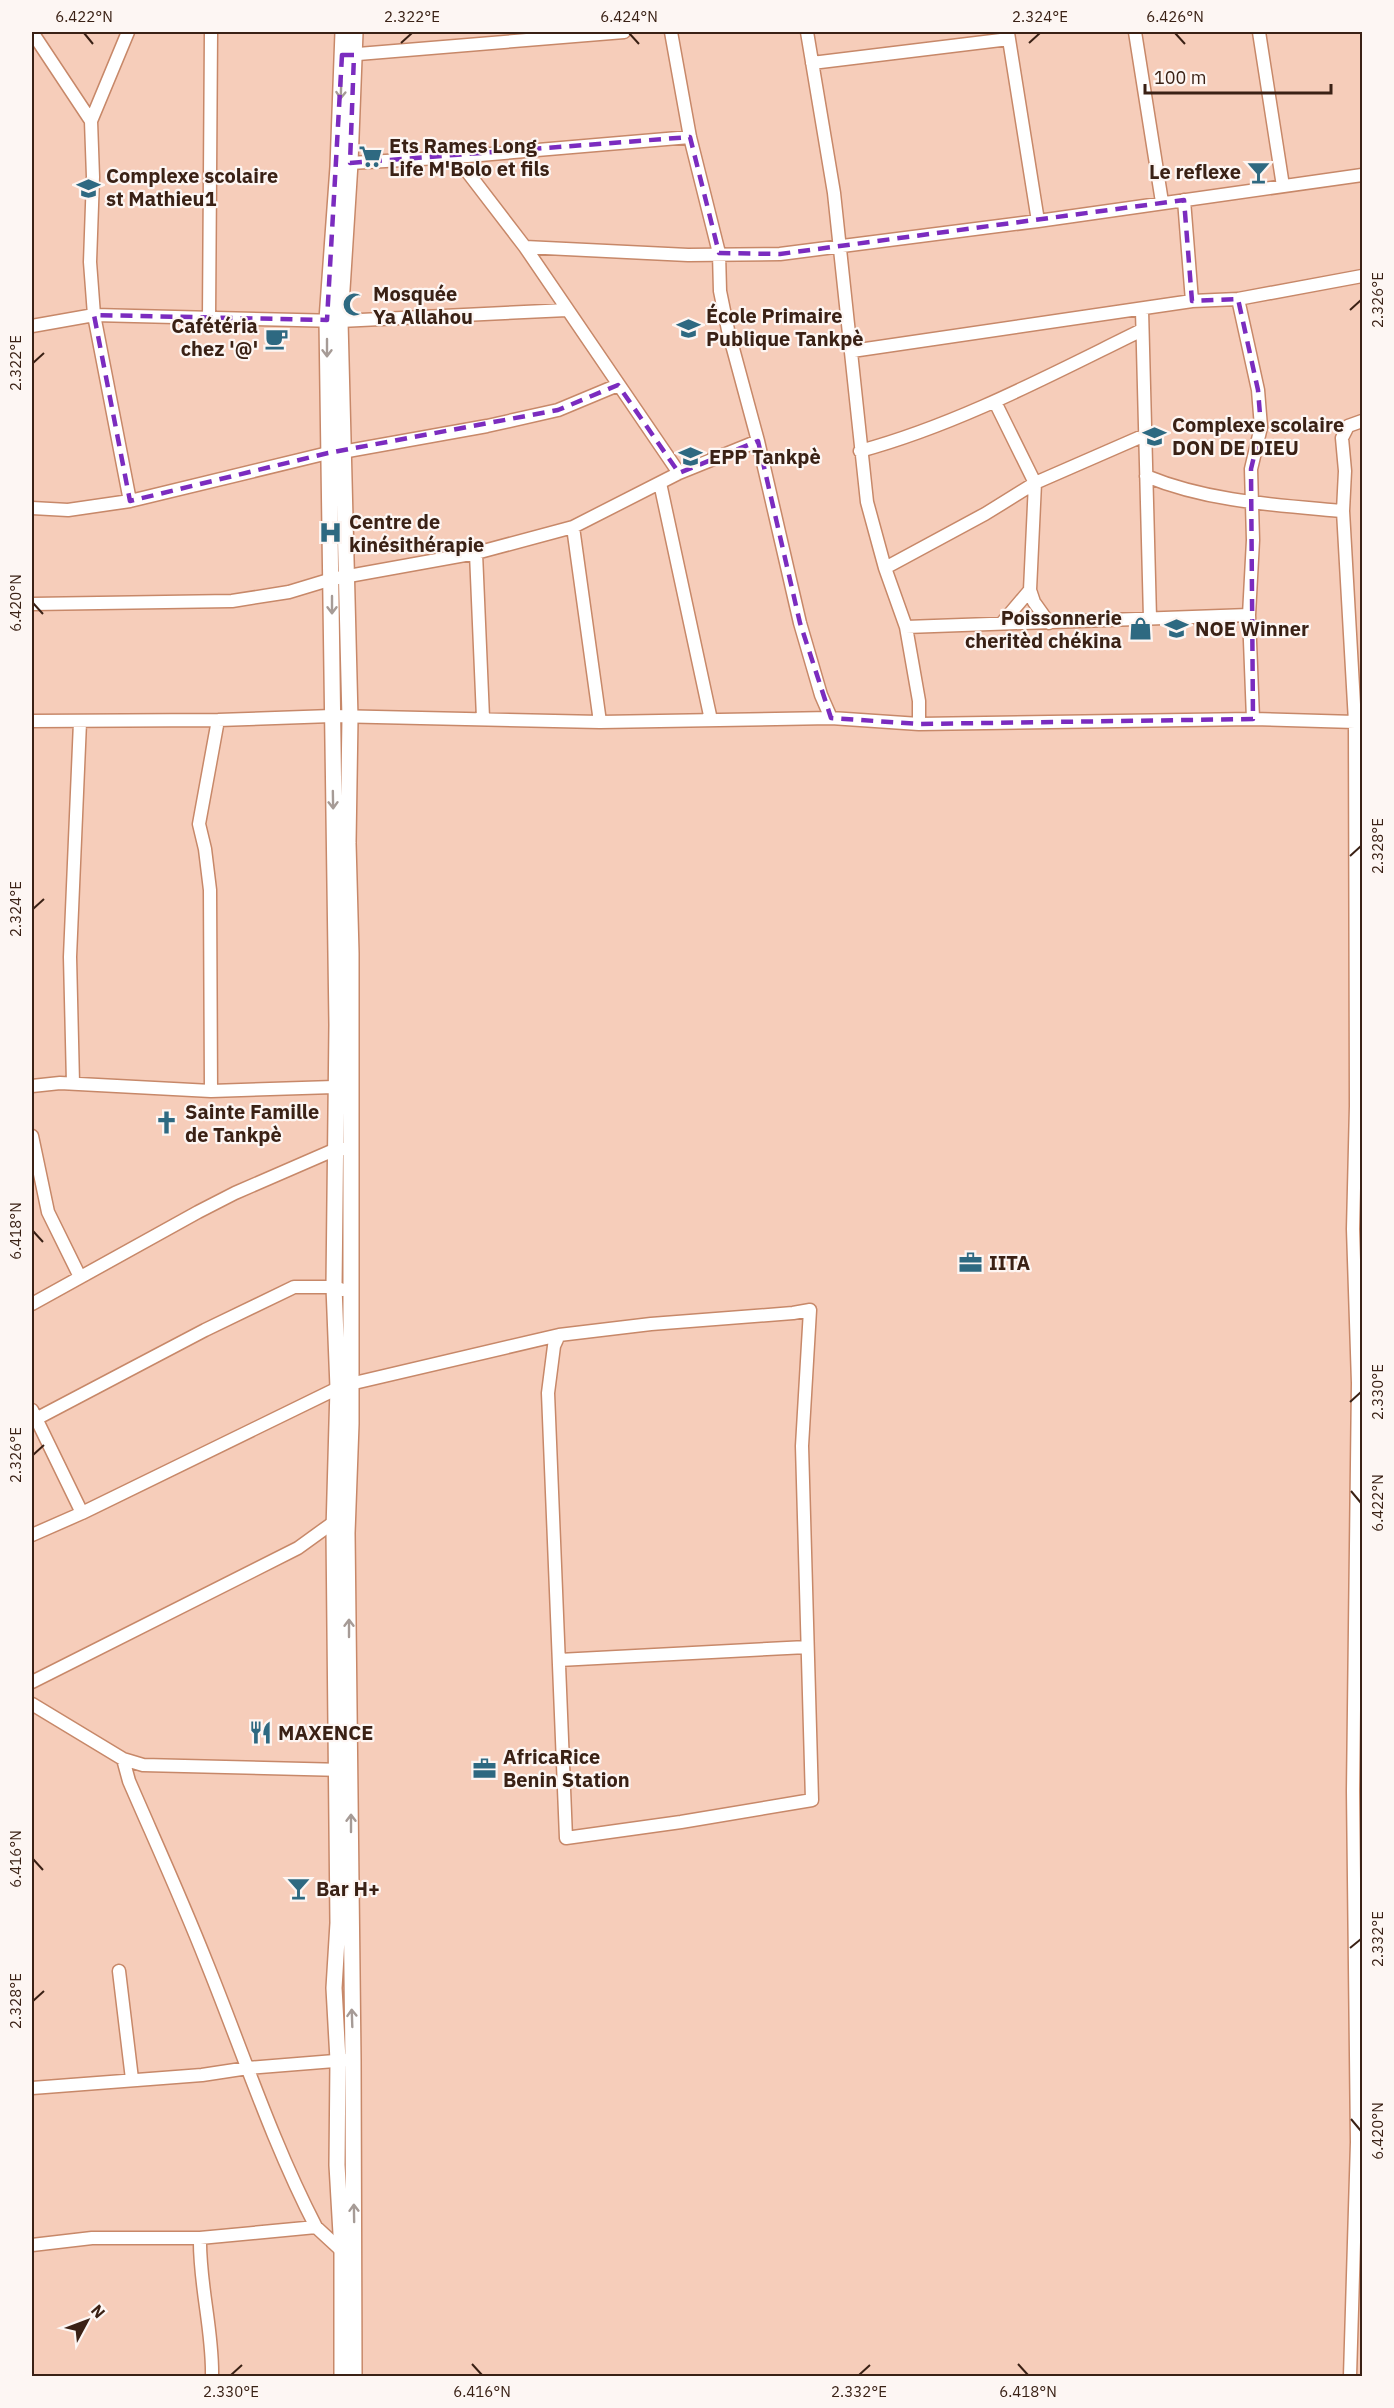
<svg xmlns="http://www.w3.org/2000/svg" width="1394" height="2408" viewBox="0 0 1394 2408" font-family="'IBM Plex Sans',sans-serif">
<rect width="100%" height="100%" fill="#f6cdba"/>
<g fill="none" stroke-linecap="round" stroke-linejoin="round">
<defs>
<path id="minor" d="M 32,32 L 91,121
M 128,32 L 91,121 L 93,177 L 90,262 L 94,315 L 130,501
M 671,32 L 690,137 L 719,253 L 720,291 L 728,330 L 758,441 L 800,623 L 821,695 L 831,718
M 807,32 L 834,193 L 867,502 L 885,568
M 1135,32 L 1162,202
M 1259,32 L 1283,186
M 1008,33 L 1038,221
M 346,55 L 624,32
M 812,63 L 1009,39
M 456,157 L 525,247 L 679,473
M 350,163 L 456,157 L 690,137
M 1184,200 L 1192,301
M 525,247 L 688,255 L 780,254 L 1038,221 L 1362,175
M 1238,299 L 1258,390 L 1261,427 L 1251,469 L 1253,540 L 1249,615 L 1253,719
M 1142,310 L 1150,618
M 209,318 L 211,32
M 32,326 L 94,315 L 340,321 L 567,310
M 852,351 L 1192,301 L 1238,299 L 1362,276
M 995,402 L 1035,483 L 1030,590 L 1034,602 L 1049,623
M 860,451 C 959,424 1050,375 1142,330
M 1146,476 C 1209,502 1277,505 1343,511
M 660,483 L 711,720
M 32,508 L 68,510 L 130,501 L 328,453 L 342,452 L 487,426 L 558,410 L 618,385
M 573,527 L 600,722
M 476,553 L 483,718
M 32,604 L 232,601 L 289,592 L 332,579 L 476,553 L 573,527 L 679,473 L 758,441
M 1002,623 L 1030,590
M 906,627 L 1249,615
M 32,721 L 218,720 L 332,716 L 600,722 L 831,718 L 919,724 L 1253,719 L 1355,722 L 1361,718
M 919,724 L 919,701 L 906,627 L 885,568 L 985,514 L 1035,483 L 1145,435
M 73,1083 L 70,957 L 80,722
M 32,1086 L 60,1083 L 211,1091 L 334,1087 L 344,1092
M 211,1091 L 210,890 L 205,849 L 199,824 L 218,720
M 32,1136 L 48,1212 L 80,1277
M 32,1304 L 198,1212 L 235,1193 L 334,1150 L 344,1149
M 32,1410 L 82,1513
M 32,1421 L 205,1330 L 294,1287 L 334,1287 L 343,1290
M 32,1535 L 82,1513 L 338,1388 L 350,1384 L 559,1335 L 651,1324 L 793,1313 L 810,1310 L 802,1446 L 812,1800 L 681,1822 L 566,1838 L 548,1393 L 554,1346 L 559,1335
M 559,1660 L 807,1647
M 32,1682 L 298,1548 L 334,1522 L 341,1522
M 32,1704 L 123,1759 L 143,1765 L 344,1770
M 123,1759 L 129,1781 C 155,1841 182,1900 206,1961 C 242,2050 272,2142 316,2227
M 119,1971 L 132,2079
M 32,2088 L 202,2075 L 248,2068 L 347,2060
M 200,2238 C 199,2284 213,2330 212,2376
M 32,2245 L 92,2238 L 200,2238 L 316,2227 L 342,2251 L 347,2251
M 1350,2376 L 1357,2142 L 1353,1791 L 1358,1383 L 1353,1229 L 1356,1106 L 1355,722 L 1343,511 L 1345,471 L 1342,438 L 1348,426 L 1362,421"/>
<path id="major" d="M 342,2376 L 342,2251 L 337,2165 L 338,2060 L 334,1988 L 338,1923 L 334,1530 L 338,1388 L 334,1287 L 337,1025 L 327,320 L 338,167 L 343,32
M 354,2376 L 353,2060 L 347,1533 L 351,1424 L 351,953 L 348,843 L 350,718 L 340,321 L 350,163 L 355,32"/>
</defs>
<!-- minor casing -->
<use href="#minor" stroke="#c78869" stroke-width="15"/>
<!-- major casing -->
<use href="#major" stroke="#c78869" stroke-width="18"/>
<!-- minor -->
<use href="#minor" stroke="#fff" stroke-width="12"/>
<!-- major -->
<use href="#major" stroke="#fff" stroke-width="15"/>
</g>
<!-- one-way arrows -->
<defs><path id="oneway-shaft" d="M-6 0H5M1.5-3L5.5 0L1.5 3" fill="none" stroke-width="1.6" stroke-linecap="round" stroke-linejoin="round" transform="scale(1.5)"/></defs>
<g stroke="#a69b96">
<use href="#oneway-shaft" transform="translate(341 90) rotate(92)"/>
<use href="#oneway-shaft" transform="translate(327 348) rotate(90)"/>
<use href="#oneway-shaft" transform="translate(332 605) rotate(90)"/>
<use href="#oneway-shaft" transform="translate(333 800) rotate(89)"/>
<use href="#oneway-shaft" transform="translate(349 1628) rotate(-90)"/>
<use href="#oneway-shaft" transform="translate(351 1823) rotate(-90)"/>
<use href="#oneway-shaft" transform="translate(352 2018) rotate(-92)"/>
<use href="#oneway-shaft" transform="translate(354 2213) rotate(-91)"/>
</g>
<!-- marked area -->
<path fill="none" stroke="#7b2cbf" stroke-width="4.5" stroke-dasharray="12 8" stroke-linejoin="round" d="M 342,55 L 354,55 L 350,163 L 690,137 L 719,253 L 780,254 L 1184,200 L 1192,301 L 1238,299 L 1258,390 L 1261,427 L 1251,469 L 1253,719 L 919,724 L 831,718 L 800,623 L 758,441 L 679,473 L 618,385 L 558,410 L 328,453 L 130,501 L 94,315 L 327,320 Z"/>
<!-- ticks -->
<path fill="none" stroke="#3a2115" stroke-width="2" d="M 84,33 L 93,44M 629,33 L 639,44M 1175,33 L 1185,44M 401,43 L 412,33M 1029,43 L 1040,33M 1350,310 L 1361,300M 33,363 L 44,353M 33,603 L 43,614M 1350,856 L 1361,846M 33,909 L 44,899M 33,1231 L 43,1242M 1350,1402 L 1361,1392M 33,1455 L 44,1445M 1351,1491 L 1361,1503M 33,1859 L 43,1870M 1350,1948 L 1361,1939M 33,2001 L 44,1991M 1351,2119 L 1361,2131M 472,2364 L 482,2375M 1018,2364 L 1028,2375M 231,2375 L 242,2365M 859,2375 L 870,2365"/>
<!-- icons -->
<defs>
<symbol id="supermarket-bare" viewBox="-9 -9 18 18"><path d="M-6-5.5h2.5l.6 2H6L4.5 2H-2.5L-4.4-4H-6ZM-1.5 3.2a1.3 1.3 0 1 0 .1 0ZM3 3.2a1.3 1.3 0 1 0 .1 0Z" fill="#2e6981" stroke="#fdf6f3" stroke-width="2.5" paint-order="stroke"/></symbol>
<symbol id="bar-bare" viewBox="-9 -9 18 18"><path d="M-6-5H6L.8 .8V4.5H3.5V6h-7V4.5H-.8V.8Z" fill="#2e6981" stroke="#fdf6f3" stroke-width="2.5" paint-order="stroke"/></symbol>
<symbol id="school-bare" viewBox="-9 -9 18 18"><path d="M0-5L7-2L0 1L-7-2ZM-4 1L0 2.5L4 1V4Q0 6-4 4Z" fill="#2e6981" stroke="#fdf6f3" stroke-width="2.5" paint-order="stroke"/></symbol>
<symbol id="mosque-bare" viewBox="-9 -9 18 18"><path d="M3.5-4.9A6 6 0 1 0 3.5 4.9A5 5 0 1 1 3.5-4.9Z" fill="#2e6981" stroke="#fdf6f3" stroke-width="2.5" paint-order="stroke"/></symbol>
<symbol id="cafe-bare" viewBox="-9 -9 18 18"><path d="M-5.5-4.5H6V0H3Q3 3.5 0 3.5H-2.5Q-5.5 3.5-5.5 0ZM3-3.2v2h1.7v-2ZM-6 4.5H4V6H-6Z" fill="#2e6981" stroke="#fdf6f3" stroke-width="2.5" paint-order="stroke"/></symbol>
<symbol id="hospital-bare" viewBox="-9 -9 18 18"><path d="M-5-5h3v3.5h4V-5h3V5h-3V1.5h-4V5h-3Z" fill="#2e6981" stroke="#fdf6f3" stroke-width="2.5" paint-order="stroke"/></symbol>
<symbol id="shop-bare" viewBox="-9 -9 18 18"><path d="M-5-2.5h2.3a2.7 3.5 0 0 1 5.4 0H5L5.5 6h-11ZM-1.5-2.5h3a1.5 2.3 0 0 0-3 0Z" fill="#2e6981" stroke="#fdf6f3" stroke-width="2.5" paint-order="stroke"/></symbol>
<symbol id="church-bare" viewBox="-9 -9 18 18"><path d="M-1.2-6h2.4v3.5h3.3v2.4h-3.3V6h-2.4V-.1h-3.3v-2.4h3.3Z" fill="#2e6981" stroke="#fdf6f3" stroke-width="2.5" paint-order="stroke"/></symbol>
<symbol id="office-bare" viewBox="-9 -9 18 18"><path d="M-6-3h4V-5.5h4V-3h4V5H-6ZM-1-4.5V-3h2v-1.5ZM-6 0V1H6V0Z" fill="#2e6981" stroke="#fdf6f3" stroke-width="2.5" paint-order="stroke"/></symbol>
<symbol id="restaurant-bare" viewBox="-9 -9 18 18"><path d="M-5-6h1v4h1v-4h1v4h1v-4h1v5L-1.5 .5V6h-2V.5L-5-1ZM5-6V6H3V1.5H1.5Q1.5-4 5-6Z" fill="#2e6981" stroke="#fdf6f3" stroke-width="2.5" paint-order="stroke"/></symbol>
</defs>
<g fill-rule="evenodd">
<use href="#supermarket-bare" x="354" y="140" width="33" height="33"/>
<use href="#bar-bare" x="1242" y="156" width="33" height="33"/>
<use href="#school-bare" x="72" y="172" width="33" height="33"/>
<use href="#mosque-bare" x="338" y="288" width="33" height="33"/>
<use href="#school-bare" x="672" y="312" width="33" height="33"/>
<use href="#cafe-bare" x="260" y="322" width="33" height="33"/>
<use href="#school-bare" x="1138" y="420" width="33" height="33"/>
<use href="#school-bare" x="674" y="440" width="33" height="33"/>
<use href="#hospital-bare" x="314" y="516" width="33" height="33"/>
<use href="#shop-bare" x="1124" y="612" width="33" height="33"/>
<use href="#school-bare" x="1160" y="612" width="33" height="33"/>
<use href="#church-bare" x="150" y="1106" width="33" height="33"/>
<use href="#office-bare" x="954" y="1246" width="33" height="33"/>
<use href="#restaurant-bare" x="244" y="1716" width="33" height="33"/>
<use href="#office-bare" x="468" y="1752" width="33" height="33"/>
<use href="#bar-bare" x="282" y="1872" width="33" height="33"/>
</g>
<g text-anchor="middle" stroke-width="4.5" stroke-linejoin="round" paint-order="stroke">
<!-- poi labels -->
<g font-size="20" font-weight="bold" fill="#3a2115" stroke="#fdf6f3" text-anchor="start">
<text x="389" y="153">Ets Rames Long<tspan x="389" dy="23">Life M'Bolo et fils</tspan></text>
<text x="1241" y="179" text-anchor="end">Le reflexe</text>
<text x="106" y="183">Complexe scolaire<tspan x="106" dy="23">st Mathieu1</tspan></text>
<text x="373" y="301">Mosquée<tspan x="373" dy="23">Ya Allahou</tspan></text>
<text x="706" y="323">École Primaire<tspan x="706" dy="23">Publique Tankpè</tspan></text>
<text x="258" y="333" text-anchor="end">Cafétéria<tspan x="258" dy="23">chez '@'</tspan></text>
<text x="1172" y="432">Complexe scolaire<tspan x="1172" dy="23">DON DE DIEU</tspan></text>
<text x="709" y="464">EPP Tankpè</text>
<text x="349" y="529">Centre de<tspan x="349" dy="23">kinésithérapie</tspan></text>
<text x="1122" y="625" text-anchor="end">Poissonnerie<tspan x="1122" dy="23">cheritèd chékina</tspan></text>
<text x="1195" y="636">NOE Winner</text>
<text x="185" y="1119">Sainte Famille<tspan x="185" dy="23">de Tankpè</tspan></text>
<text x="989" y="1270">IITA</text>
<text x="278" y="1740">MAXENCE</text>
<text x="503" y="1764">AfricaRice<tspan x="503" dy="23">Benin Station</tspan></text>
<text x="316" y="1896">Bar H+</text>
</g>
</g>
<!-- border -->
<rect width="1394" height="2408" fill="none" stroke="#fdf6f3" stroke-width="66"/>
<!-- north arrow -->
<g transform="translate(87 2321) rotate(49)" stroke="#fdf6f3" stroke-width="4.5" paint-order="stroke">
<path d="M0-4.5L10 22L0 15L-10 22Z" fill="#3a2115"/>
<text y="-9" font-size="16" font-weight="bold" text-anchor="middle" fill="#3a2115">N</text>
</g>
<!-- scale -->
<path d="M1145 84v9h186v-9" fill="none" stroke="#3a2115" stroke-width="3"/>
<text x="1154" y="84" font-size="18" fill="#3a2115" stroke="#fdf6f3" stroke-width="4.5" paint-order="stroke">100 m</text>
<rect x="33" y="33" width="1328" height="2342" fill="none" stroke="#3a2115" stroke-width="2"/>
<g font-size="15" text-anchor="middle" fill="#3a2115">
<text x="84" y="22">6.422°N</text>
<text x="412" y="22">2.322°E</text>
<text x="629" y="22">6.424°N</text>
<text x="1040" y="22">2.324°E</text>
<text x="1175" y="22">6.426°N</text>
<text transform="translate(1378 300) rotate(-90)" y="5">2.326°E</text>
<text transform="translate(16 363) rotate(-90)" y="5">2.322°E</text>
<text transform="translate(16 603) rotate(-90)" y="5">6.420°N</text>
<text transform="translate(1378 846) rotate(-90)" y="5">2.328°E</text>
<text transform="translate(16 909) rotate(-90)" y="5">2.324°E</text>
<text transform="translate(16 1231) rotate(-90)" y="5">6.418°N</text>
<text transform="translate(1378 1392) rotate(-90)" y="5">2.330°E</text>
<text transform="translate(16 1455) rotate(-90)" y="5">2.326°E</text>
<text transform="translate(1378 1503) rotate(-90)" y="5">6.422°N</text>
<text transform="translate(16 1859) rotate(-90)" y="5">6.416°N</text>
<text transform="translate(1378 1939) rotate(-90)" y="5">2.332°E</text>
<text transform="translate(16 2001) rotate(-90)" y="5">2.328°E</text>
<text transform="translate(1378 2131) rotate(-90)" y="5">6.420°N</text>
<text x="231" y="2397">2.330°E</text>
<text x="482" y="2397">6.416°N</text>
<text x="859" y="2397">2.332°E</text>
<text x="1028" y="2397">6.418°N</text>
</g>
</svg>
